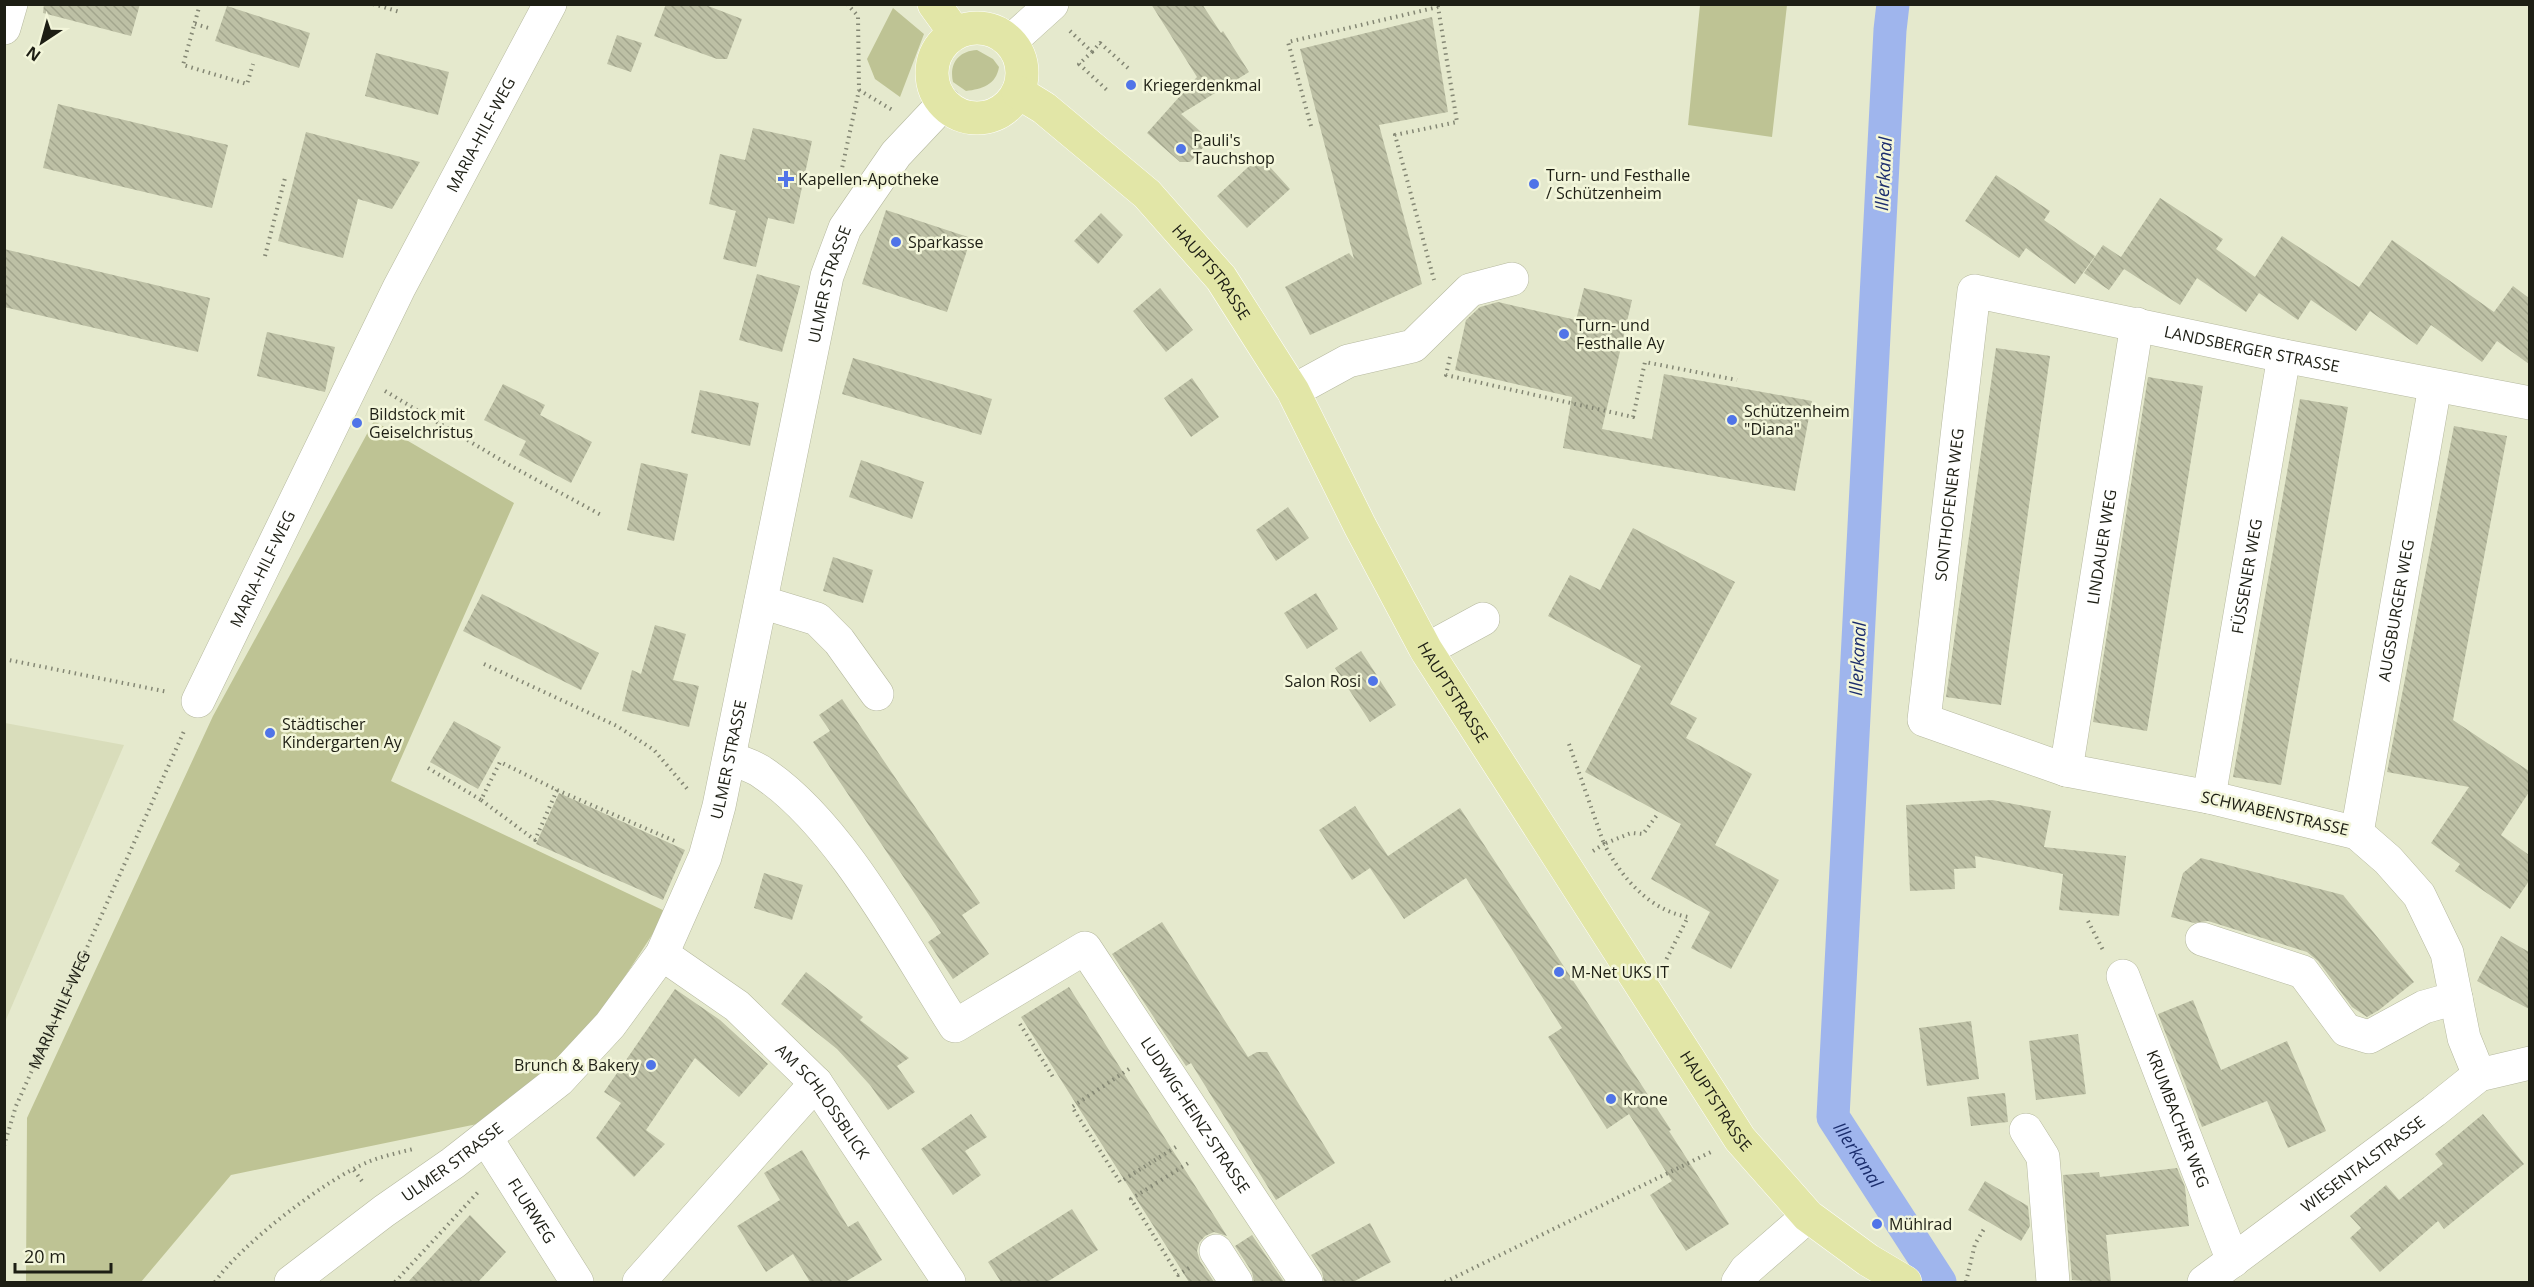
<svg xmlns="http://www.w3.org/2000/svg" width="2534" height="1287" viewBox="0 0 2534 1287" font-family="'Open Sans',sans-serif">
<defs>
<pattern id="building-back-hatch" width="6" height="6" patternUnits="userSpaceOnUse" patternTransform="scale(1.5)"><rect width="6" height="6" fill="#bdc0a5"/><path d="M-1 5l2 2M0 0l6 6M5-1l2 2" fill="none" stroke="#a2a58d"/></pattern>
</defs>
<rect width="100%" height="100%" fill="#e5e9cd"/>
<!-- built -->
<path fill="#d9ddbb" d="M 5,723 L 124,745 L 5,1022 L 4,723 Z"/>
<!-- grass -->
<path fill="#bec394" d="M 1700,5 L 1787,5 L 1772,137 L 1688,125 Z
M 893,8 L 924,34 L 900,97 L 875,79 L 867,59 Z
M 977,50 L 993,59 L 999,67 C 996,85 982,89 966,91 L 953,82 C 949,64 958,51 977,50 Z
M 374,421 L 514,503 L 391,781 L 667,912 L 573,1056 L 482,1123 L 231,1175 L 141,1282 L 26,1282 L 27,1118 L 213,716 Z"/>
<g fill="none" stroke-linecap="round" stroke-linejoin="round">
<!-- canal -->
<path stroke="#9fb5ed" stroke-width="33" id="s1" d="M 1893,4 L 1890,30 L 1833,1117 L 1940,1282"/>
</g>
<!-- building -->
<path fill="url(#building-back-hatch)" d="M 44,4 L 140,4 L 131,36 L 43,13 Z
M 666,4 L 703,4 L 742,19 L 727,59 L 717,59 L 654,36 Z
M 1151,4 L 1202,4 L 1221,33 L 1223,31 L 1249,72 L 1181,114 L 1210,140 L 1190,162 L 1180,162 L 1147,133 L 1197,77 Z
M 227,6 L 310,33 L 299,68 L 215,41 Z
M 1432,17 L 1448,112 L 1379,125 L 1422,284 L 1310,335 L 1285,287 L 1349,253 L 1354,259 L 1300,49 Z
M 617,35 L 642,43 L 631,72 L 607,64 Z
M 376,53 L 449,72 L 438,115 L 365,96 Z
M 58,104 L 228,145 L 212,208 L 43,168 Z
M 753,128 L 812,141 L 794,224 L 768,218 L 756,267 L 723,259 L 736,211 L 709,204 L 720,154 L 745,160 Z
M 306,132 L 420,162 L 392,209 L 358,199 L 343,258 L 278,241 Z
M 1260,156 L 1290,189 L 1247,228 L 1217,196 Z
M 1996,175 L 2050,211 L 2044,220 L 2095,256 L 2075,284 L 2026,248 L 2019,258 L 1965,221 Z
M 2160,198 L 2223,239 L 2216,249 L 2255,277 L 2282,236 L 2359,287 L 2392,240 L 2494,312 L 2513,286 L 2529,298 L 2529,364 L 2497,341 L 2482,362 L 2431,325 L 2417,345 L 2370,311 L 2356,331 L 2311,300 L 2298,320 L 2259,293 L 2246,312 L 2197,278 L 2180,305 L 2124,269 L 2109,290 L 2084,273 L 2103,245 L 2121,257 Z
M 886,210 L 971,238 L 947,312 L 862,284 Z
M 1101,213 L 1123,235 L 1098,264 L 1074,241 Z
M 4,249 L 210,298 L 198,352 L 4,307 Z
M 757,274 L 800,286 L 782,352 L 739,340 Z
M 1160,288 L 1193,330 L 1166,352 L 1133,311 Z
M 1584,288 L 1632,300 L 1602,429 L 1652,439 L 1664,374 L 1812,401 L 1795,491 L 1563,448 L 1572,397 L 1455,370 L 1466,320 L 1480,307 L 1498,302 L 1576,320 Z
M 267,332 L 335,347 L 325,392 L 257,376 Z
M 1996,348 L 2050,356 L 2001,705 L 1946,697 Z
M 853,358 L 992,399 L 981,435 L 842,394 Z
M 2148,377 L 2203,386 L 2147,731 L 2093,722 Z
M 1192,378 L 1219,417 L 1191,437 L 1164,398 Z
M 503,384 L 545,405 L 540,415 L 592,442 L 571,483 L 519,455 L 526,441 L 484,420 Z
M 700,390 L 759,403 L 750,446 L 691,433 Z
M 2300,399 L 2348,407 L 2281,785 L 2233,777 Z
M 2454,426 L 2507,436 L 2453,720 L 2529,771 L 2529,792 L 2501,835 L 2529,855 L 2529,881 L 2510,909 L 2455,871 L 2460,864 L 2431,843 L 2469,787 L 2387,772 Z
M 861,460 L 924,482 L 912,519 L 849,497 Z
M 641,463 L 688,474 L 674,541 L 627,530 Z
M 1288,507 L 1309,538 L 1276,561 L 1256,530 Z
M 1633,528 L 1735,582 L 1670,704 L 1697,718 L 1686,738 L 1752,774 L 1715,845 L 1779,880 L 1731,969 L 1691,948 L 1710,912 L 1651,879 L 1681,824 L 1585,772 L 1641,666 L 1548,616 L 1570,575 L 1600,590 Z
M 833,557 L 873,570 L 863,603 L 823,591 Z
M 1316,593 L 1338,629 L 1307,649 L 1284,613 Z
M 482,594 L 599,653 L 581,690 L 463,631 Z
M 655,625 L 686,634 L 673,680 L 699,686 L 689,727 L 622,711 L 632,670 L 641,674 Z
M 1361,651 L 1396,705 L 1370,722 L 1335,668 Z
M 842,699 L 980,903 L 962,915 L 989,954 L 953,979 L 928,942 L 941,933 L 813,742 L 830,731 L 819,715 Z
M 454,721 L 501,747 L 478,789 L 430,762 Z
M 559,793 L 685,850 L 663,900 L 536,844 Z
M 1992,800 L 2051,811 L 2044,847 L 2126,856 L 2119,916 L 2059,910 L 2063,874 L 1975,856 L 1976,868 L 1954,869 L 1955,889 L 1910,891 L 1906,805 Z
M 1355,806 L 1388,856 L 1460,808 L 1671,1130 L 1669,1131 L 1729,1224 L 1686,1251 L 1650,1195 L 1672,1181 L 1629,1114 L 1607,1129 L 1548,1037 L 1562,1028 L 1466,878 L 1404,919 L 1370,868 L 1352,880 L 1319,830 Z
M 2201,858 L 2343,895 L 2414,982 L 2379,1010 L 2367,1017 L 2352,1007 L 2318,961 L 2307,952 L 2208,921 L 2194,923 L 2171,917 L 2183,873 Z
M 764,873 L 803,885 L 792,920 L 754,908 Z
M 1162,922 L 1248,1057 L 1257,1052 L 1267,1052 L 1335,1163 L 1276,1200 L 1191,1063 L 1186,1066 L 1112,954 Z
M 2501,936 L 2529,952 L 2529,1009 L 2477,981 Z
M 806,972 L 863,1017 L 860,1020 L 909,1058 L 897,1066 L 915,1092 L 888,1110 L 870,1085 L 837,1049 L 781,1004 Z
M 1069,987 L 1227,1236 L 1214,1232 L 1205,1236 L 1199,1243 L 1197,1251 L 1200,1261 L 1214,1282 L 1189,1282 L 1021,1017 Z
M 675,989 L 720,1020 L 768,1064 L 739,1097 L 695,1058 L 646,1130 L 665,1144 L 634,1177 L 596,1138 L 621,1103 L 604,1092 Z
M 2193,1000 L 2221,1070 L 2287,1041 L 2326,1131 L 2288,1148 L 2267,1101 L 2202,1127 L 2158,1014 Z
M 1971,1021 L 1979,1079 L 1927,1086 L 1919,1028 Z
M 2078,1034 L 2086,1094 L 2036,1100 L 2029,1041 Z
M 2005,1093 L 2008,1122 L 1971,1126 L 1967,1097 Z
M 971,1114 L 987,1137 L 965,1151 L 981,1175 L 953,1195 L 921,1149 Z
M 2483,1114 L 2524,1164 L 2444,1229 L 2438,1221 L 2380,1272 L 2350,1238 L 2361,1228 L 2350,1216 L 2386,1185 L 2399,1200 L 2443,1164 L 2435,1154 Z
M 802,1150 L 848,1227 L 858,1221 L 882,1260 L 845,1282 L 810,1282 L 793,1254 L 766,1272 L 737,1226 L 780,1200 L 764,1173 Z
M 2177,1168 L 2185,1187 L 2189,1226 L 2106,1235 L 2111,1282 L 2072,1280 L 2063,1175 L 2099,1172 L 2100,1177 Z
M 1985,1181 L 2028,1206 L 2030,1226 L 2021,1241 L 1968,1210 Z
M 1072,1209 L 1098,1250 L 1047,1282 L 1001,1282 L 988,1262 Z
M 470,1215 L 506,1252 L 478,1282 L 408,1282 Z
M 1370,1223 L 1391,1262 L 1353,1282 L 1324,1282 L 1322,1272 L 1311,1255 Z
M 1252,1235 L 1284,1282 L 1254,1282 L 1252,1272 L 1235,1246 Z"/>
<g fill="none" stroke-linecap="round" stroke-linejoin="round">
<defs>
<g id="minor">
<path d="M 4,28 L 11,4"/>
<path d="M 1010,42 L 1052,4"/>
<path d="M 1293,391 L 1348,361 L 1413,346 L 1470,290 L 1512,279"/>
<path d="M 761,602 L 817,619 L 839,641 L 877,694"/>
<path d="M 1426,650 L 1483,619"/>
<path id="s3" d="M 198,701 L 399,288 L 550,4"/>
<path id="s4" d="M 730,758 C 741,763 754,766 763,773 C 841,825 904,947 955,1026 L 1085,948 L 1306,1282"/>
<path id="s5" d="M 2066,770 L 2137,324"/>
<path id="s6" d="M 2209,797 L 2284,356"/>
<path id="s7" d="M 2357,833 L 2435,386"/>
<path d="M 2202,939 L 2303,972 L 2346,1030 L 2369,1037 L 2424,1007 L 2456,998"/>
<path id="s8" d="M 662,954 L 737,1006 L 816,1083 L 949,1282"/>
<path id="s9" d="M 2123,976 L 2233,1261"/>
<path id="s10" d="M 2479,1075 L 2464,1038 L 2447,953 L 2419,895 L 2388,860 L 2357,833 L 2209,797 L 2066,770 L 1924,720 L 1974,291 L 2284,356 L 2530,403"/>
<path d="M 2026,1130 L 2043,1157 L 2053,1282"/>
<path id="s11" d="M 486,1138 L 577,1282"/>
<path d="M 1216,1251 L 1236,1282"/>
<path id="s12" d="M 291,1282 L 384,1211 L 453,1163 L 559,1080 L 610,1025 L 662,954 L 705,857 L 719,806 L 827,276 L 845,228 L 896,154 L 944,103"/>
<path d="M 639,1282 L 816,1083"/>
<path d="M 1738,1282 L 1746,1270 L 1808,1216"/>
<path id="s13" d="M 2204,1282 L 2434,1111 L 2479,1075 L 2530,1063"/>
</g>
<g id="major">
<path d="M 934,4 L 955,33"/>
<circle cx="977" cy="73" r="45"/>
<path id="s14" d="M 1018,92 L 1044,108 L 1147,194 L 1221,278 L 1293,391 L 1360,526 L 1426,650 L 1740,1139 L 1808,1216 L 1868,1260 L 1905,1282"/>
</g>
</defs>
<!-- minor casing -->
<use href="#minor" stroke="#b6b99f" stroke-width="34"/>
<!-- major casing -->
<use href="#major" stroke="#fff" stroke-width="34"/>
<!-- path -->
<g stroke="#848774" stroke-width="4" stroke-dasharray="1.5 4.5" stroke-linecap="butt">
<path d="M 200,4 L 183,65 L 247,84 L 253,64"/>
<path d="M 373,4 L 400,12"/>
<path d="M 195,24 L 212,29"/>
<path d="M 1070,31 L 1092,52 L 1079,64 L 1108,91"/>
<path d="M 1092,52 L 1100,43 L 1128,68"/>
<path d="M 859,90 L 894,111"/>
<path d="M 1311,126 L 1288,42 L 1438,7 L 1457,122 L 1395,135 L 1434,280"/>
<path d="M 841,173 L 859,90 L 858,16 L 847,4"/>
<path d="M 265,256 L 285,178"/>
<path d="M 1450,357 L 1446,375 L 1633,417 L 1645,362 L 1737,380"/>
<path d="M 385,391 L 511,466 L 603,516"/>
<path d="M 4,659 L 168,692"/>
<path d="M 484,664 L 617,726 L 654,750 L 689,791"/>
<path d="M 1569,744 L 1604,844 L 1631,833 L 1643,834 L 1657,815"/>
<path d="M 428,768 L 481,800"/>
<path d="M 557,790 L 535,840 L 481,800 L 500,762 L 557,790 L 677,842"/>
<path d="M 1593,851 L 1604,844 C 1622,878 1649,910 1688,917 L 1665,962"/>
<path d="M 2088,921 L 2104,952"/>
<path d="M 1020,1024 L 1053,1077"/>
<path d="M 1129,1069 L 1072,1107 L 1120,1182 L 1179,1145"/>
<path id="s2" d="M 4,1146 L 16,1106 L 185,729"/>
<path d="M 354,1170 L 364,1184"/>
<path d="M 1189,1268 L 1178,1275 L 1131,1199 L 1190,1162"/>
<path d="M 215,1282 C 240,1245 326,1179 368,1162 C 382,1156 398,1153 413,1149"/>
<path d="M 395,1282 L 480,1190"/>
<path d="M 1445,1282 L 1711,1152"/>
<path d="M 1966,1282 L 1975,1244 L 1984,1229"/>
</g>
<!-- minor -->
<use href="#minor" stroke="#fff" stroke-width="33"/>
<!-- major -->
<use href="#major" stroke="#e2e6a7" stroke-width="33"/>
</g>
<!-- markers -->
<g fill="#5074e8" stroke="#f3f6da" stroke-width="2">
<circle cx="1131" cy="85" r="6"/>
<circle cx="1181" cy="149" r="6"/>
<path d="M783 170h6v6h6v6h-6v6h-6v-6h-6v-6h6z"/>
<circle cx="1534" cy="184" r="6"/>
<circle cx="896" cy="242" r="6"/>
<circle cx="1564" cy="334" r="6"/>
<circle cx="1732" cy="420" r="6"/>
<circle cx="357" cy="423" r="6"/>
<circle cx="1373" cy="681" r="6"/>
<circle cx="270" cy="733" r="6"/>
<circle cx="1559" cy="972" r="6"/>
<circle cx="651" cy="1065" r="6"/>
<circle cx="1611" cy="1099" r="6"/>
<circle cx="1877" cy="1224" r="6"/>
</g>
<g text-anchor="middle" stroke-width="5" stroke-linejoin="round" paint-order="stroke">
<!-- poi labels -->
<g font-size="16" fill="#1d1e14" stroke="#f3f6da" text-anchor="start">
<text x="1143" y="91">Kriegerdenkmal</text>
<text x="1193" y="146">Pauli's<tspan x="1193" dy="18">Tauchshop</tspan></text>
<text x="1546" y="181">Turn- und Festhalle<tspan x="1546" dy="18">/ Schützenheim</tspan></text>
<text x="798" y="185">Kapellen-Apotheke</text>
<text x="908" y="248">Sparkasse</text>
<text x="1576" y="331">Turn- und<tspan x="1576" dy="18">Festhalle Ay</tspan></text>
<text x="1744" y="417">Schützenheim<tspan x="1744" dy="18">"Diana"</tspan></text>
<text x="369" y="420">Bildstock mit<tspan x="369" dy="18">Geiselchristus</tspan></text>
<text x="1361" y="687" text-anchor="end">Salon Rosi</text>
<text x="282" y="730">Städtischer<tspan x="282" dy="18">Kindergarten Ay</tspan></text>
<text x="1571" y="978">M-Net UKS IT</text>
<text x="639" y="1071" text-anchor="end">Brunch &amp; Bakery</text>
<text x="1623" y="1105">Krone</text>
<text x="1889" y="1230">Mühlrad</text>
</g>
<!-- street labels -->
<g font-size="16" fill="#1d1e14" stroke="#f3f6da">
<text dy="6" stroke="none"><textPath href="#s3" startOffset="633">MARIA-HILF-WEG</textPath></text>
<text dy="6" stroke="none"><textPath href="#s14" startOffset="266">HAUPTSTRASSE</textPath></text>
<text dy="6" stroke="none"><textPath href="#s12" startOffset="1191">ULMER STRASSE</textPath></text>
<text dy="6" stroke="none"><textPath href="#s10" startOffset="1443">LANDSBERGER STRASSE</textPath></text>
<text dy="6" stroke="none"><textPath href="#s10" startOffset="944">SONTHOFENER WEG</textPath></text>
<text dy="6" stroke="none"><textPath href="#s5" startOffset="226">LINDAUER WEG</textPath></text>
<text dy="6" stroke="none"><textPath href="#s3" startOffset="147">MARIA-HILF-WEG</textPath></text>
<text dy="6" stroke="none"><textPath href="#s6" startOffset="224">FÜSSENER WEG</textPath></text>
<text dy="6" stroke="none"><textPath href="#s7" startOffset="226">AUGSBURGER WEG</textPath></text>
<text dy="6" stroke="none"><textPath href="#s14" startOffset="752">HAUPTSTRASSE</textPath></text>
<text dy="6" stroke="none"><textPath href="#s12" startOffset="705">ULMER STRASSE</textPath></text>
<text transform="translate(2275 813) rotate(13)" y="6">SCHWABENSTRASSE</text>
<text dy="6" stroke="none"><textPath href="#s2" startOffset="147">MARIA-HILF-WEG</textPath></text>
<text dy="6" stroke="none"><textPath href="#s14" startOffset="1238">HAUPTSTRASSE</textPath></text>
<text dy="6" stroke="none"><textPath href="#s8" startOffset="220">AM SCHLOSSBLICK</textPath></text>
<text dy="6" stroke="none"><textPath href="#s4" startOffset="708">LUDWIG-HEINZ-STRASSE</textPath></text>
<text dy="6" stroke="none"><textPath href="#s9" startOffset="153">KRUMBACHER WEG</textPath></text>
<text dy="6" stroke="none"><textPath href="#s12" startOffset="201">ULMER STRASSE</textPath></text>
<text dy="6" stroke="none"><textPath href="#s13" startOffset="198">WIESENTALSTRASSE</textPath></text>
<text dy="6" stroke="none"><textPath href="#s11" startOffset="86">FLURWEG</textPath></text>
</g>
<!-- water labels -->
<g font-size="18" font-style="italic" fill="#1b2d6d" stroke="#f3f6da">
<text transform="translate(1884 174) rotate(-87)" y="6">Illerkanal</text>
<text transform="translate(1858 659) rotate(-87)" y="6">Illerkanal</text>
<text dy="6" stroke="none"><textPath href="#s1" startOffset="1160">Illerkanal</textPath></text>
</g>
</g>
<!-- border -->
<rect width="2534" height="1287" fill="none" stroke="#1d1e14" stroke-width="12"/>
<!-- north arrow -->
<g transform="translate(42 42) rotate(216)" stroke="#f3f6da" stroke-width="4.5" paint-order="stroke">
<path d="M0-4.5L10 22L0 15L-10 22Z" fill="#1d1e14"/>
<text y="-9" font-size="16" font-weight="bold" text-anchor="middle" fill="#1d1e14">N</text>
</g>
<!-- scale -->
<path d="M15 1263v9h96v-9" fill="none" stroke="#1d1e14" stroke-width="3"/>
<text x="24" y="1263" font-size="18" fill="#1d1e14" stroke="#f3f6da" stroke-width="4.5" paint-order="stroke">20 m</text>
</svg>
